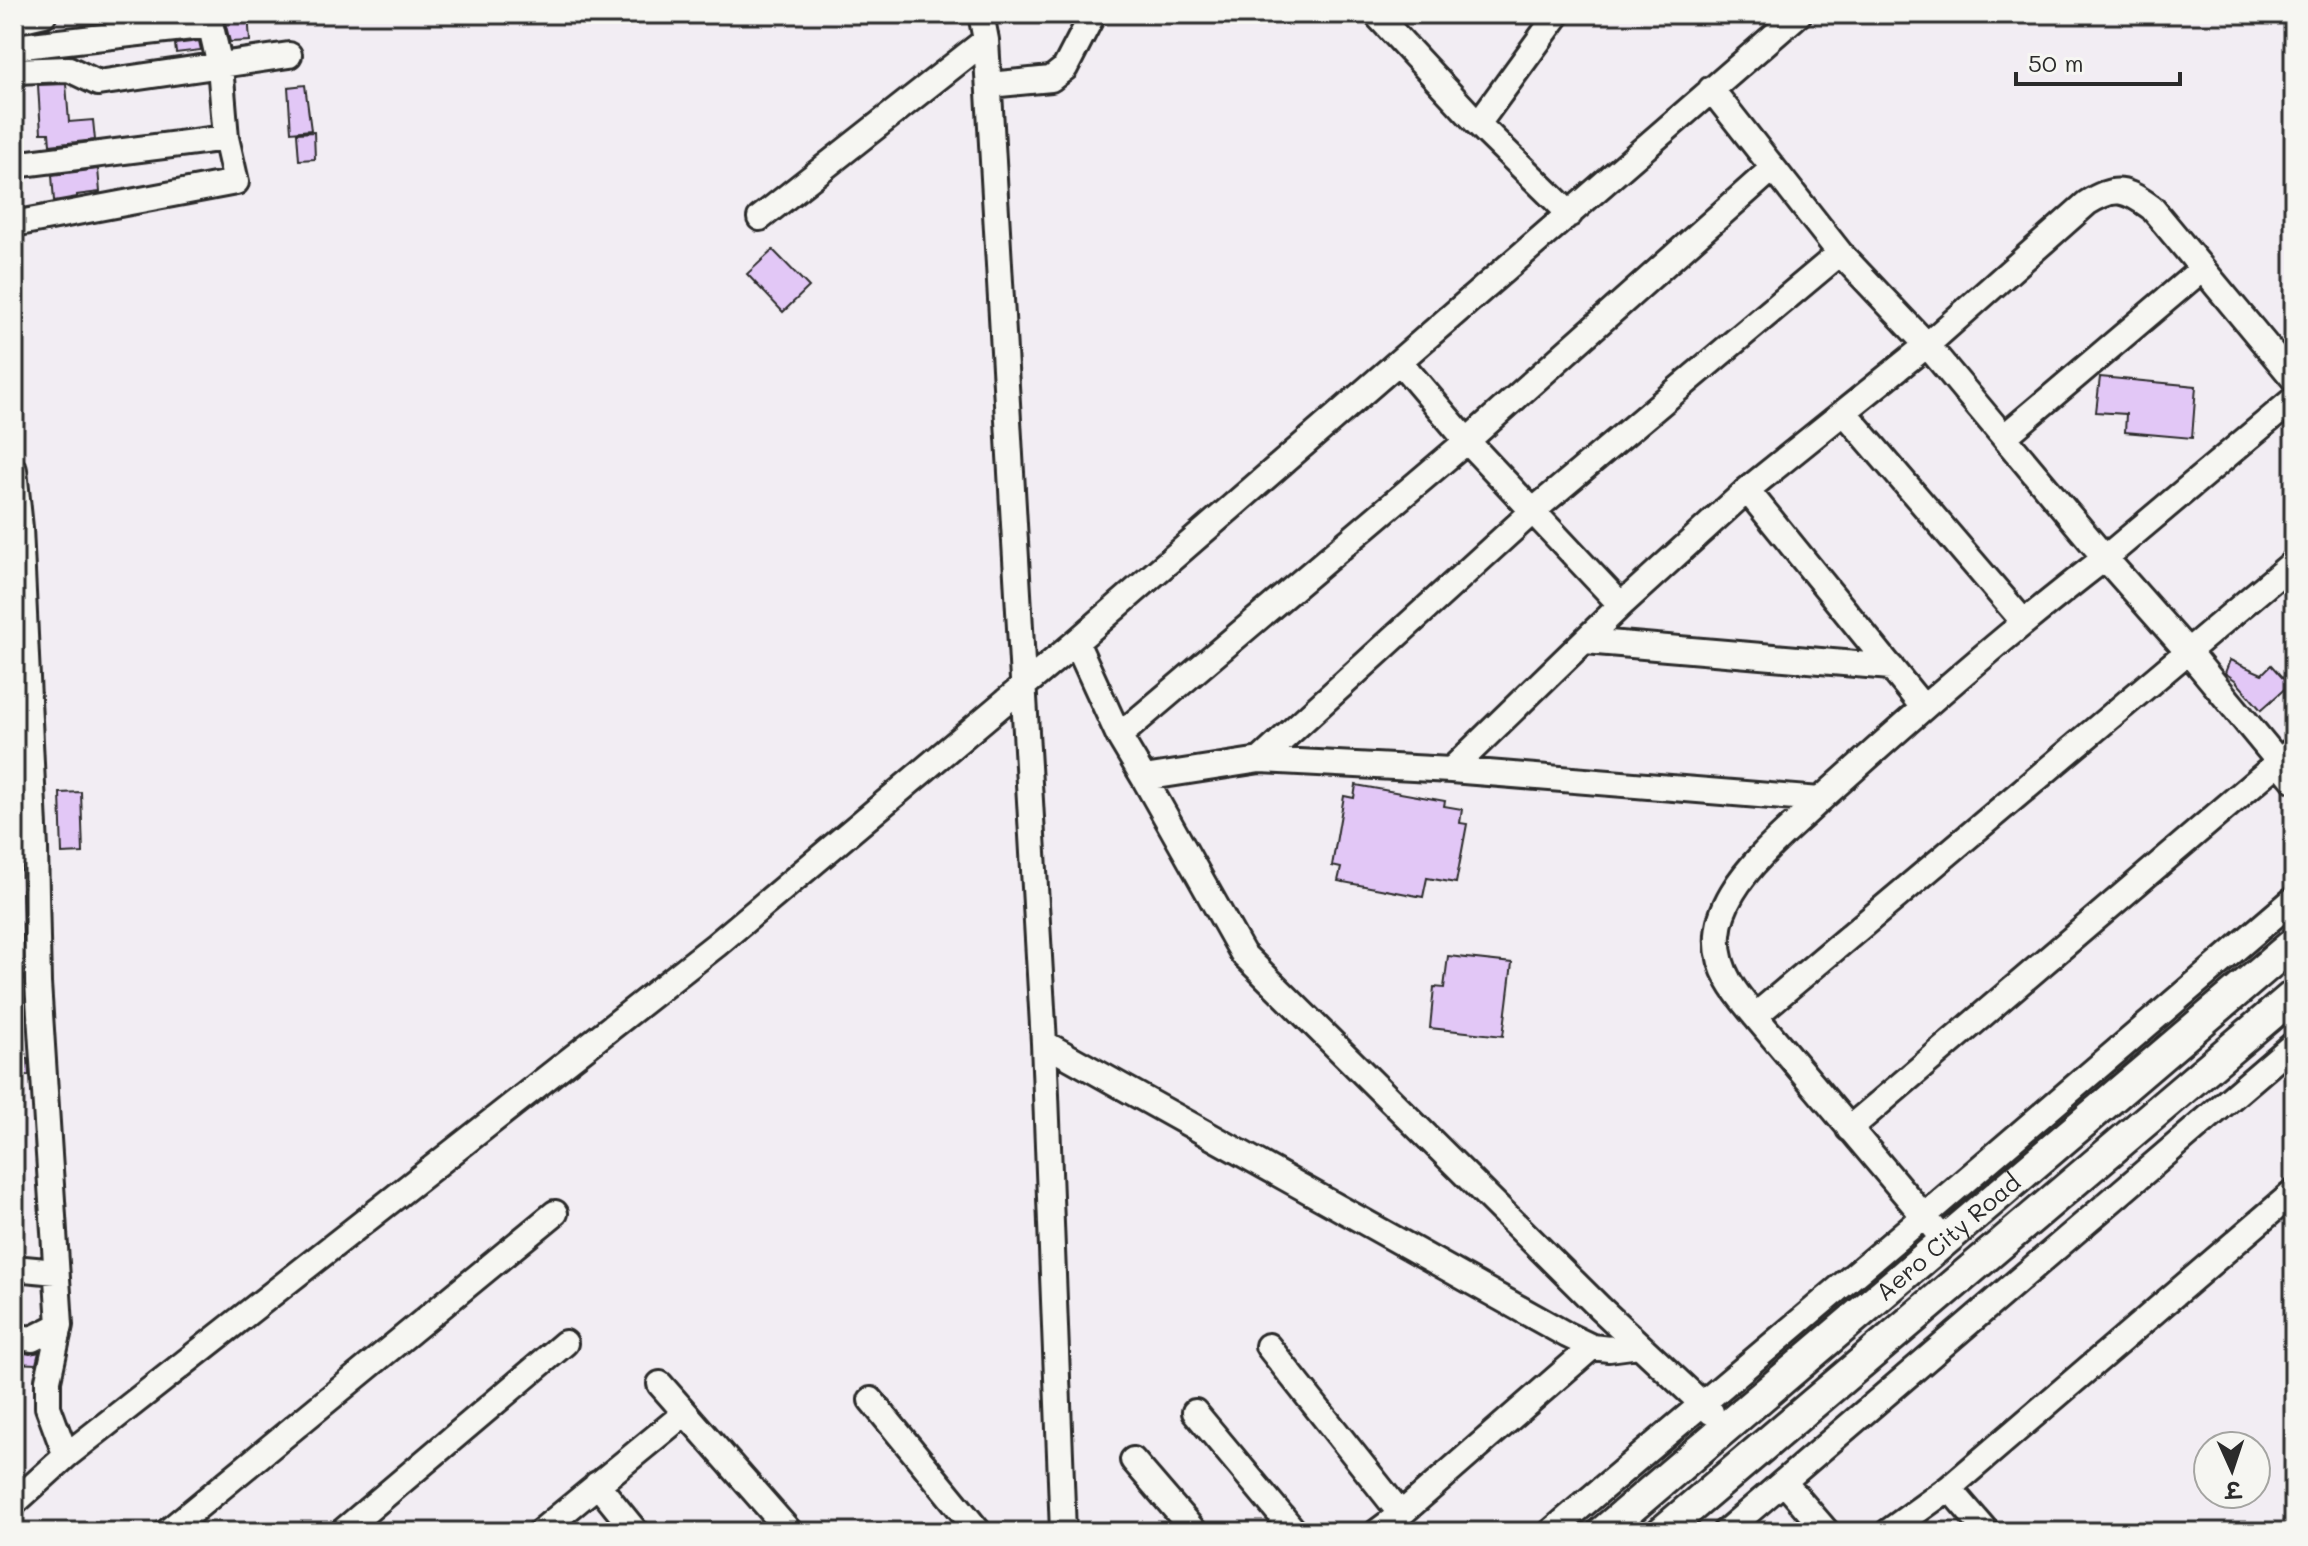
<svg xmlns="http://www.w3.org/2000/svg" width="2308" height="1546" viewBox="0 0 2308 1546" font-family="Mali,'Playpen Sans Deva',sans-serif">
<rect width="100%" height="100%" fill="#f2edf3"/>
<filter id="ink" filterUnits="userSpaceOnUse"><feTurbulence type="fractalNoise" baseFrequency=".0125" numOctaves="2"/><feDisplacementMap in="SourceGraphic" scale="16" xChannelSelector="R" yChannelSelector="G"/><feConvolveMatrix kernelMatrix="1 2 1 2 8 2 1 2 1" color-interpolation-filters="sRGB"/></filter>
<g filter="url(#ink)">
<!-- building -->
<path fill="#e2c7f6" stroke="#2b2b2b" stroke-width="2" d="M 223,14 L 248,14 L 250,41 L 230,42 Z
M 199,41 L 201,50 L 176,53 L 175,44 Z
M 66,84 L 69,122 L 93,120 L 95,140 L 50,145 L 49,133 L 41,133 L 38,85 Z
M 305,85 L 311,130 L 291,132 L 288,87 Z
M 314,132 L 315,159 L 299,160 L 297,133 Z
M 98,169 L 100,192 L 77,195 L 77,197 L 54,201 L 52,175 Z
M 773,250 L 809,287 L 783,312 L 747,274 Z
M 2100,377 L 2196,386 L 2192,438 L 2125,432 L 2126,414 L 2096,412 Z
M 2230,660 L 2262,674 L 2271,665 L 2289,685 L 2261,710 L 2235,680 L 2225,673 Z
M 1356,785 L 1445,801 L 1444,806 L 1462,809 L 1460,823 L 1467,824 L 1456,883 L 1427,878 L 1423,897 L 1338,881 L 1341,868 L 1332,866 L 1344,796 L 1354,798 Z
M 81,792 L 83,853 L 62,854 L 60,793 Z
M 1448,956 L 1512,963 L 1503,1036 L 1430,1028 L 1434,987 L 1444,988 Z
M 28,1058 L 29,1075 L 14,1076 L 14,1059 Z
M 14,1351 L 30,1354 L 39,1352 L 36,1364 L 14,1363 Z"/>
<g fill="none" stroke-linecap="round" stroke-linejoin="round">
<defs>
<path id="minor" d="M 981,14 L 986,40 L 1044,1043 L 1063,1532
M 1376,14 L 1478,124 L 1570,214
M 14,21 L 44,14
M 14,47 L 210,25
M 14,71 L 69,69 L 98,83 L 289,55
M 989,85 L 1051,79 L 1065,68 L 1093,14
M 1711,89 L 1840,253 L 1927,345 L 2105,558 C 2005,635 1913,716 1820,800
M 1478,124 L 1558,14
M 14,165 L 226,138
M 760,218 L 986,40
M 19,223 L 236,182 L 226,138 L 220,66 L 208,14
M 1400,362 L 1467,441 L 1621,605
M 2294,399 L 2105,558 L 2189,653 L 2294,780
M 1844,412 L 2023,621
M 2004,437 L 2202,269
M 14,470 L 20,528 L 35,849 L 38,983 L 60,1325 L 48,1380 L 48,1407 L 66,1456
M 1747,490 L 1923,707
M 1585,641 L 1891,667
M 1076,642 L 1119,736 L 1144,778 L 1260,760 L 1451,770 L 1820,800 C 1773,846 1687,906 1729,981 C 1736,994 1746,1005 1755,1016 L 1944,1240
M 1119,736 L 1467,441 L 1773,168
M 1260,760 L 1533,511 L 1840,253
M 1451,770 L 1621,605 L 1747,490 L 1927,345 L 2087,203 C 2115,185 2126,189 2152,208 L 2294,379
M 1144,778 L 1243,954 L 1600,1308 L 1711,1412
M 1755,1016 L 2294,562
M 1044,1043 L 1567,1335 L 1592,1347 L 1609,1349 L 1639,1345
M 1849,1129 L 2294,749
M 14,1268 L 56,1272
M 14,1336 L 32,1339 L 60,1325
M 1268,1346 L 1401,1514 L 1377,1532
M 660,1384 L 790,1532
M 871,1400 L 979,1532
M 1195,1412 L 1295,1532
M 1133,1460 L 1195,1532
M 1784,1482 L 1827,1532
M 597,1484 L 636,1532
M 1949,1488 L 1987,1532
M 14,1503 L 66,1456 L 716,945 L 1076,642 L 1799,14
M 1401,1514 L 1592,1347
M 167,1532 L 555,1213
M 342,1532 L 565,1343
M 540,1532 L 685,1413
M 1551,1532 L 1924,1216 L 2294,899
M 1725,1532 L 2294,1044
M 1888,1532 L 1949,1488 L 2294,1192"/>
<g id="tertiary">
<path id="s1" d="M 1603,1532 L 2294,943"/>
<path d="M 1662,1532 L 2294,995"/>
</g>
</defs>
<!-- minor casing -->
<use href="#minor" stroke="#2b2b2b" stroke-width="30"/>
<!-- tertiary casing -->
<use href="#tertiary" stroke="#2b2b2b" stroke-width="36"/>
<!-- minor -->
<use href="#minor" stroke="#f6f6f2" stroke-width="24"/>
<!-- tertiary -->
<use href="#tertiary" stroke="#f6f6f2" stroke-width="30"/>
</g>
</g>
<g text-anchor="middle" stroke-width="8" stroke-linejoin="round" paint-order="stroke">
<!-- street labels -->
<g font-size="24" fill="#2b2b2b" stroke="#f6f6f2">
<text dy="8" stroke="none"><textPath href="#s1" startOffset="454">Aero City Road</textPath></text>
</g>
</g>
<!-- margin -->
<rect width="2308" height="1546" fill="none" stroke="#f6f6f2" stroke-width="48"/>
<rect x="24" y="24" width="2260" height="1498" fill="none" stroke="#2b2b2b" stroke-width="3" filter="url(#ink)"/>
<!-- north arrow -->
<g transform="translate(2232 1470) rotate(177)"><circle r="38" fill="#f6f6f2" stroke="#a5a5a2" stroke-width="2"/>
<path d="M0-6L14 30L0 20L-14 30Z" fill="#2b2b2b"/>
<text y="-12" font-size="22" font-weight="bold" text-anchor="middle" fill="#2b2b2b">उ</text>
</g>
<!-- scale -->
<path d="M2016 72v12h164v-12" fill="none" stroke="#2b2b2b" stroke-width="4"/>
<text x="2028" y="72" font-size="24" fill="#2b2b2b" stroke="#f6f6f2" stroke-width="6" paint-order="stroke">50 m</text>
</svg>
